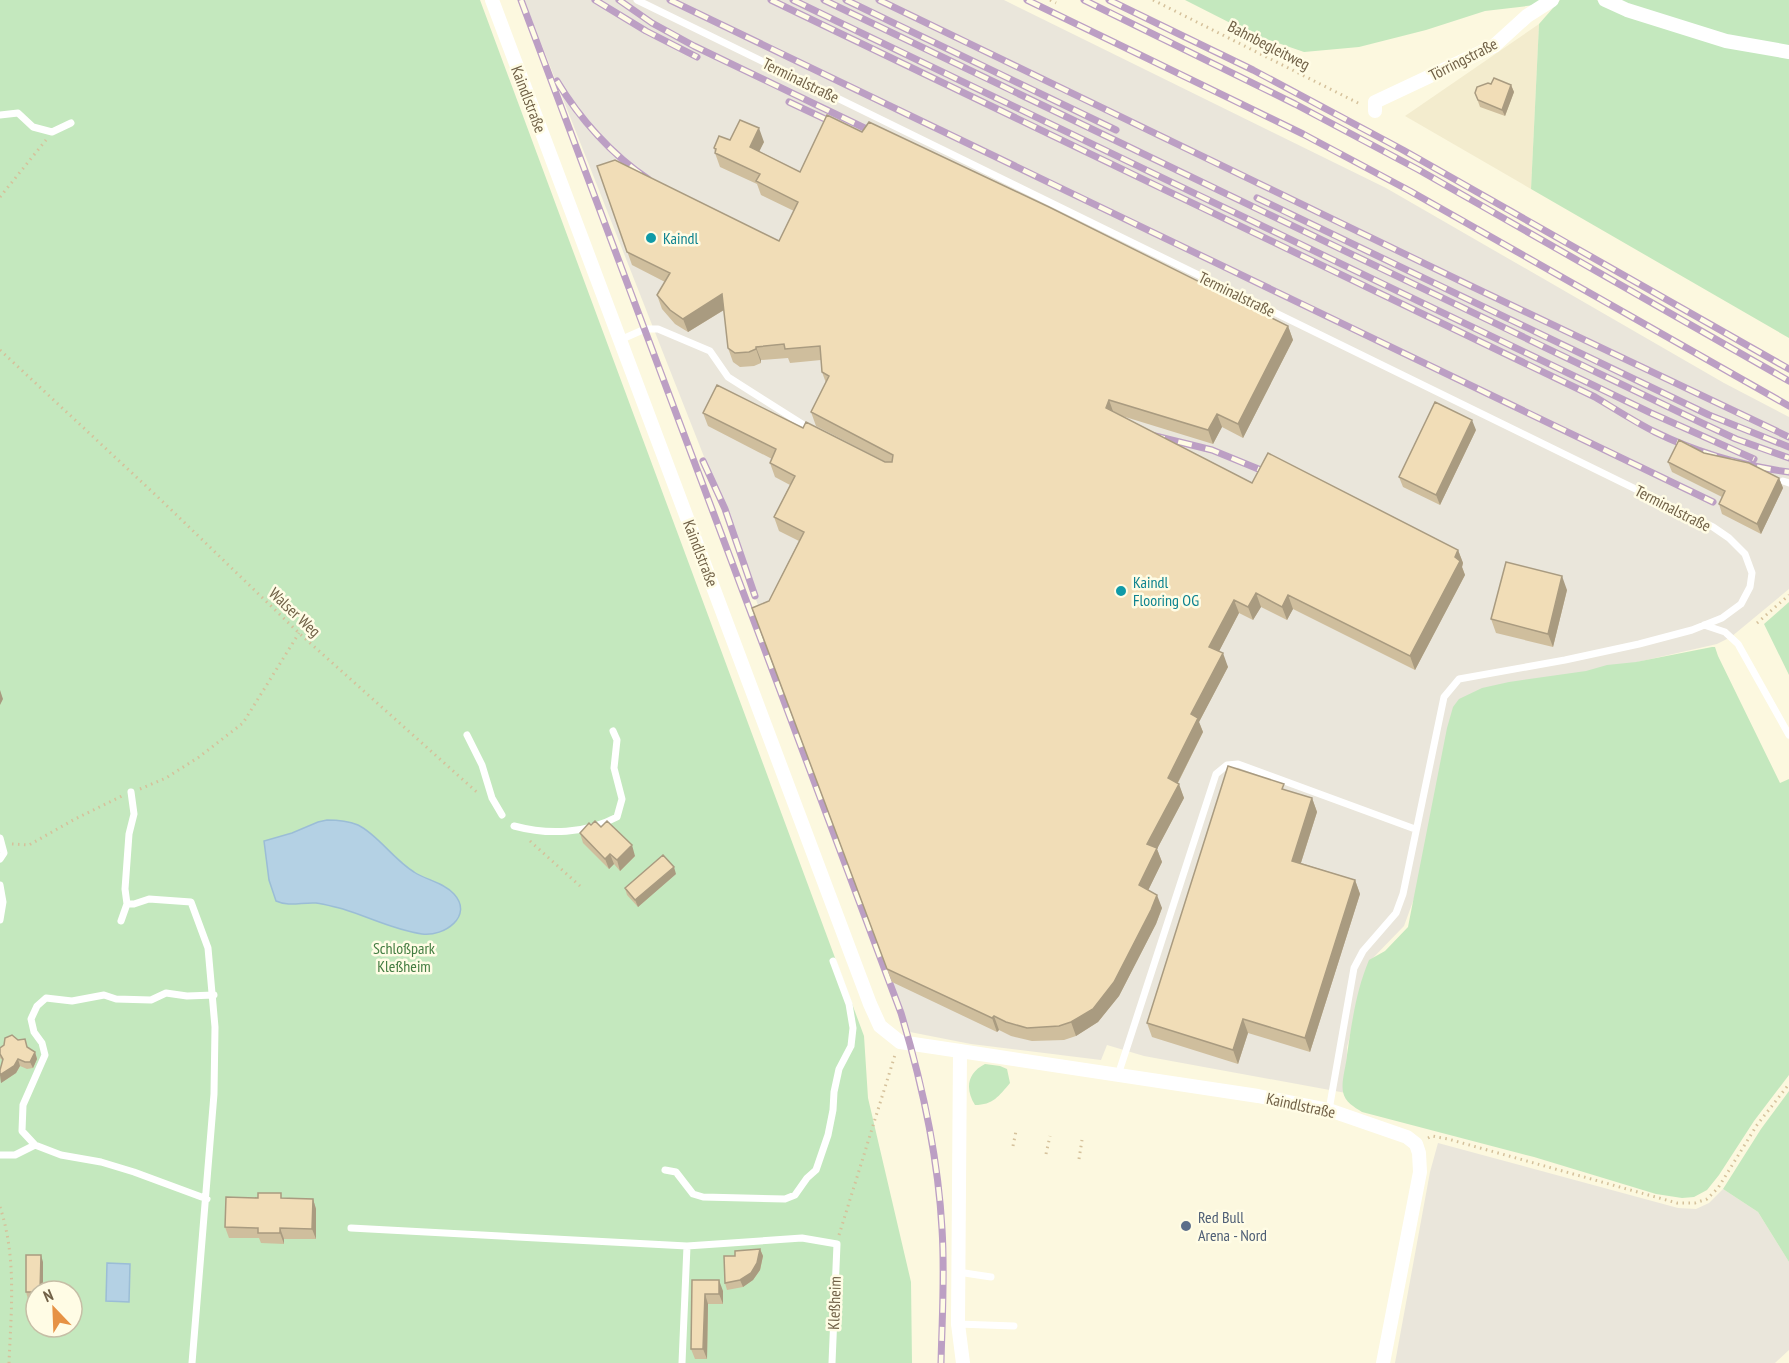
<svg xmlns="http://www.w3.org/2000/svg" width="1789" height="1363" viewBox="0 0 1789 1363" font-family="'PT Sans Narrow',sans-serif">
<rect width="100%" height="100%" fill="#fcf8df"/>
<!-- residential -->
<path fill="#f3ecce" d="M 1539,24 L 1531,189 L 1405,116 Z"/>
<!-- industrial -->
<path fill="#eae6db" d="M 524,0 L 1004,0 L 1386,188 L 1724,383 L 1789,417 L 1789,589 L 1731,637 L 1717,644 L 1461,702 L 1424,871 L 1404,926 L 1370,961 L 1347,1047 L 1346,1093 L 1144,1056 L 1107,1045 L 1101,1060 L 971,1044 L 910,1032 L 714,482 Z
M 1438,1143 L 1678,1208 L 1696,1209 L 1709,1203 L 1723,1189 L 1758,1212 L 1789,1262 L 1789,1350 L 1775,1363 L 1395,1363 L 1430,1172 Z"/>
<!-- green -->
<path fill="#c4e8be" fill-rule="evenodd" d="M 0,0 L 480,0 L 864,1036 L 868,1098 L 911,1282 L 912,1363 L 0,1363 ZM 36,1291 L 72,1291 L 72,1327 L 36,1327 Z
M 1185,0 L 1548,0 L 1544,4 L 1485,11 L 1426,30 L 1359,47 L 1304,52 L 1252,34 Z
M 1560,0 L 1597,0 L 1599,2 L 1789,56 L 1789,338 L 1531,189 L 1539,24 Z
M 1614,0 L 1789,0 L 1789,49 L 1724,36 Z
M 1789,602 L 1789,675 L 1764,624 Z
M 1712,647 L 1715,647 L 1718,656 L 1780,783 L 1789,779 L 1789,1075 L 1754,1121 L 1719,1175 L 1707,1190 L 1694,1197 L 1682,1198 L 1656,1194 L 1534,1157 L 1362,1112 C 1354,1107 1345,1102 1343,1092 C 1341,1081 1346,1067 1347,1055 C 1352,1022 1356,991 1369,960 L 1385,951 L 1408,927 L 1447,728 L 1453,707 L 1459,699 L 1482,688 L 1509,682 L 1586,671 L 1607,665 L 1636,662 Z
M 985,1064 L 1000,1066 L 1007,1069 L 1010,1083 C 999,1096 993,1105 975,1105 C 965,1089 967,1073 985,1064 Z
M 1789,1091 L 1789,1262 L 1758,1212 L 1723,1189 L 1761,1129 Z"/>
<!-- water -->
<path fill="#b4d1e4" stroke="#9bbdd6" stroke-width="1.5" d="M 327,820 C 337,820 348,821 358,825 C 377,834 394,860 414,872 C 426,880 443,882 454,894 C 474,916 444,937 422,934 C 394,930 369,917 343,909 C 334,907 325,904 316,903 C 302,902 289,907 276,901 L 269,880 L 264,841 L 292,833 L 318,822 Z
M 107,1263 L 130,1264 L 129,1302 L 106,1301 Z"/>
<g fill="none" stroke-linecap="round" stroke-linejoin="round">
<!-- path -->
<path stroke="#d5c19b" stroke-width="3" stroke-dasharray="1.5 4.5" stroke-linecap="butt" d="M 1050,0 L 1056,3
M 1153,0 L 1362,105
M 0,197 L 46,140
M 0,350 L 161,500 L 299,633 L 479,794
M 1757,623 L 1789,595
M 140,789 L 166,778 L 199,757 L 243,723 L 299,633
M 530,841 L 580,886
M 12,844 L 29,845 L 75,819 L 122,796
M 1428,1138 L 1432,1136 L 1448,1139 L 1677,1203 L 1695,1203 L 1707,1199 L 1718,1188 L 1757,1125 L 1789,1084
M 1013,1146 L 1016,1131
M 1046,1154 L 1050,1136
M 1079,1159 L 1082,1140
M 0,1207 C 17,1258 11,1311 9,1363
M 839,1235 L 895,1055"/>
<!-- service -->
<path stroke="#fff" stroke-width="7" d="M 637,0 L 1713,527 L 1729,538 L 1745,554 L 1752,573 L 1750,587 L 1741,604 L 1722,618 L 1692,630 L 1639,644 L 1565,660 L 1459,679 L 1444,697 L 1403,894 L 1396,913 L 1363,951 L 1354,968 L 1329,1110
M 0,115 L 18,113 L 33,127 L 52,132 L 71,123
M 620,340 L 645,329 L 658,329 L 710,351 L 728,377 L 810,429
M 1783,481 L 1789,483
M 1704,625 L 1725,632 L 1738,644 L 1789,735
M 467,735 L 482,765 L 492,798 L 502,815
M 131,792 L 134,814 L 129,834 L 125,889 L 127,904 L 134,904 L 149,899 L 191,902 L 208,948 L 215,1027 L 214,1094 L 192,1363
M 514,826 C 548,835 585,834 617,817 L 622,799 L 614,768 L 617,740 L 613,731
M 0,838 L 4,853 L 0,859
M 0,885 L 3,902 L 0,920
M 121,921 L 127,904
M 1118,1075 L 1216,774 L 1227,765 L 1238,764 L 1415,829
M 0,1155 L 15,1155 L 35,1145
M 665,1170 L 676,1172 L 693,1194 L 703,1197 L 785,1199 L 795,1195 L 807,1178 L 816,1170 L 828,1135 L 833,1110 L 834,1092 L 839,1069 L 851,1046 L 853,1028 L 849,1004 L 833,961
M 207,1199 L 134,1172 L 101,1162 L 61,1155 L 35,1145 L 22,1131 L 23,1105 L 45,1055 L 42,1043 L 34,1032 L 31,1019 L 37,1006 L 46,998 L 72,1001 L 104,995 L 116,999 L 151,1000 L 166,993 L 187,996 L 214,995
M 351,1228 L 687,1246 L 802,1238 L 837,1244 L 832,1363
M 958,1272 L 991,1277
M 958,1324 L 1014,1326
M 682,1363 L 687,1246"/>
<!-- minor -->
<path stroke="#fff" stroke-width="14" d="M 492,0 L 870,1004 L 880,1026 L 900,1042 L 960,1051 L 958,1324 L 963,1363
M 1605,0 L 1627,10 L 1726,41 L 1789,52
M 1375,111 L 1375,102 L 1494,46 L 1527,16 L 1552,0
M 960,1051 L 1258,1096 L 1329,1110 L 1407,1137 L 1416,1144 L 1419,1153 L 1420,1172 L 1383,1363"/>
<defs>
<path id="rail" d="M 521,0 L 901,1013 C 922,1083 938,1156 942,1229 C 945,1274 942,1319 941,1363
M 595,0 L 646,31 L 697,57
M 619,0 L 652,23 L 694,46 L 879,135
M 670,0 L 1713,502
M 771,0 L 1595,397 C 1615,409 1635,422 1655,432 C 1698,453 1743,466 1789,472
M 793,0 L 1651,413 L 1754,459
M 824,0 L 1704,424 L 1736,439 L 1789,458
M 846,0 L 1116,130
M 879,0 L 1473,287 L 1789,437
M 1027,0 L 1303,134 L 1410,191 L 1789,406
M 1084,0 L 1295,104 L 1419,170 L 1789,381
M 1109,0 L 1253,70 L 1403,150 L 1789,369
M 557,81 C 579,118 612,155 648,179
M 789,102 L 840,126
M 1257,198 L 1709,415 L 1789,447
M 1151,435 L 1212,450 L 1273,475
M 703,461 L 725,509 L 755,596"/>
</defs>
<!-- rail casing -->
<use href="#rail" stroke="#bc9fc4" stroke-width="7"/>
<!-- rail -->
<use href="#rail" stroke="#fffce5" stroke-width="4.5" stroke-dasharray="14" stroke-linecap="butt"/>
</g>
<!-- wall -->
<path fill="#cfbe9d" d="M 1491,84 L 1511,85 L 1514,92 L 1505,116 L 1480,107 L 1475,93 Z
M 862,132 L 1288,326 L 1293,340 L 1243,438 L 1222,427 L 1213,444 L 1122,416 L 1252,483 L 1458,550 L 1463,563 L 1462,567 L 1465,575 L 1415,670 L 1293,609 L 1287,620 L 1261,607 L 1253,620 L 1239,613 L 1219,651 L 1228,667 L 1199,722 L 1203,732 L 1178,783 L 1184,798 L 1157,849 L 1162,862 L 1148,890 L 1162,908 L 1156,924 L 1119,996 L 1098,1022 L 1076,1036 L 1064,1040 L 1032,1041 L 1011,1036 L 999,1030 L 997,1032 L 892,982 L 752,608 L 769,601 L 799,541 L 779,531 L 774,517 L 790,485 L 775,477 L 770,463 L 772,459 L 708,426 L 703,413 L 803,428 L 886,462 L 816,426 L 811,412 L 826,383 L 822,372 L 821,360 L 790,363 L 788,358 L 761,360 L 761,363 L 754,366 L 740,367 L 733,362 L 728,348 L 724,310 L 688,332 L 675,324 L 662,309 L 657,295 L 665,282 L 632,265 L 597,166 L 779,241 L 794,211 L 761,195 L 757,184 L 720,167 L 715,153 L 715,152 L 714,148 L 730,140 L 764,142 L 759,151 L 800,172 Z
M 1476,430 L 1440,505 L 1403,487 L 1399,477 Z
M 1704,453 L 1779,478 L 1783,488 L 1761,534 L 1722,514 L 1719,504 L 1722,497 L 1672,472 L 1668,462 Z
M 1567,590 L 1553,647 L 1496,633 L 1491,619 Z
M 1287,791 L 1312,798 L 1317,812 L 1301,863 L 1355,880 L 1360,894 L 1310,1052 L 1248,1033 L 1238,1064 L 1152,1037 L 1147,1023 Z
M 591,825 L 601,827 L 635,856 L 620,871 L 614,864 L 609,869 L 583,843 L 580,833 Z
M 676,874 L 638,907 L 627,895 L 625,888 Z
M 0,1048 L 28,1048 L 35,1052 L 37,1059 L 33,1068 L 27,1069 L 20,1066 L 16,1073 L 1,1083 L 0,1070 L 3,1061 L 0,1058 Z
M 283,1198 L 313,1199 L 316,1209 L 316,1239 L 284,1239 L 284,1244 L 261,1243 L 259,1238 L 229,1238 L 225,1227 Z
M 760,1249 L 763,1256 L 760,1270 L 753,1280 L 743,1287 L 727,1290 L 725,1283 L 735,1256 Z
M 43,1262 L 36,1291 L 36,1299 L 28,1299 L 26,1292 Z
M 692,1280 L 723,1291 L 723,1304 L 708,1304 L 707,1359 L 695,1359 L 691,1349 Z"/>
<!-- shaded-wall -->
<path fill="#a99b80" d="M 1511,85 L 1514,92 L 1505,116 L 1502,110 Z
M 759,128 L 764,142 L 755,160 L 750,147 Z
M 722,294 L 727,308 L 688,332 L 683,319 Z
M 1288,326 L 1293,340 L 1243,438 L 1238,424 Z
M 756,347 L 761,360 L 761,363 L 756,349 Z
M 1109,400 L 1114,414 L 1106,408 Z
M 1217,414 L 1222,427 L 1213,444 L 1208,430 Z
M 1472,420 L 1476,430 L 1440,505 L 1436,495 Z
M 1779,478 L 1783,488 L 1761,534 L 1757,524 Z
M 1458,550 L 1463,563 L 1462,567 L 1465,575 L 1415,670 L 1410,656 Z
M 1562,576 L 1567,590 L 1553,647 L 1548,634 Z
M 1256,593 L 1261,607 L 1253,620 L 1248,607 Z
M 1288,595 L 1293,609 L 1287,620 L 1282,607 Z
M 1234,600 L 1239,613 L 1214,661 L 1209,647 Z
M 1223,653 L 1228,667 L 1199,722 L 1203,732 L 1173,792 L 1168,778 L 1191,714 Z
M 0,690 L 3,699 L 0,705 Z
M 1179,784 L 1184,798 L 1157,849 L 1162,862 L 1144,899 L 1139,885 L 1147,844 Z
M 1312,798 L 1317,812 L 1297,875 L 1292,861 Z
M 632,845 L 635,856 L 620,871 L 617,860 Z
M 610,854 L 614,864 L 609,869 L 605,859 Z
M 674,867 L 676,874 L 638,907 L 635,900 Z
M 1355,880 L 1360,894 L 1310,1052 L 1305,1038 Z
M 1157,895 L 1162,908 L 1156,924 L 1119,996 L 1098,1022 L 1076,1036 L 1071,1022 Z
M 994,1016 L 999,1030 L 997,1032 L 992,1018 Z
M 1243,1019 L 1248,1033 L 1238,1064 L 1233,1050 Z
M 35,1052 L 37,1059 L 33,1068 L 30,1062 Z
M 18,1059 L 20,1066 L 16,1073 L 1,1083 L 0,1075 Z
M 313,1199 L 316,1209 L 316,1239 L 312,1229 Z
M 280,1228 L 284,1239 L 284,1244 L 280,1233 Z
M 760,1249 L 763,1256 L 760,1270 L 753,1280 L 743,1287 L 740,1280 Z
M 41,1255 L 43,1262 L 43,1291 L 40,1291 Z
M 719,1280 L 723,1291 L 723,1304 L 719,1294 Z
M 705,1294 L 708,1304 L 707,1359 L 703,1349 Z"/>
<!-- building -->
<path fill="#f1ddb7" stroke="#a99b80" stroke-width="1.5" d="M 1494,78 L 1511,85 L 1502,110 L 1478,100 L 1475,93 L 1477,87 L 1488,83 L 1491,84 Z
M 827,115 L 862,132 L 869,122 L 1049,207 L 1288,326 L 1238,424 L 1217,414 L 1208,430 L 1109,400 L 1106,408 L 1252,483 L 1268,453 L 1458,550 L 1455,557 L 1460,561 L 1410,656 L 1288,595 L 1282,607 L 1256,593 L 1248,607 L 1234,600 L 1209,647 L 1223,653 L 1191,714 L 1198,718 L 1168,778 L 1179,784 L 1147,844 L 1157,848 L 1139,885 L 1157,895 L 1151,910 L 1114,982 L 1093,1009 L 1071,1022 L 1059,1026 L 1027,1028 L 1006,1022 L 994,1016 L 992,1018 L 887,969 L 752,608 L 769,601 L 804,532 L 774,517 L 795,476 L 770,463 L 776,449 L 703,413 L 717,385 L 803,428 L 806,422 L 885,462 L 892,462 L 893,455 L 811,412 L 829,376 L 822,372 L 820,346 L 785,349 L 784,344 L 756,347 L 756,349 L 749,352 L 735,353 L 728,348 L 722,294 L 683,319 L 670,310 L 657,295 L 670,273 L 627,252 L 597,166 L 615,160 L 779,241 L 798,202 L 756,181 L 760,174 L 715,153 L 716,149 L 714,148 L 719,136 L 730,140 L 740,120 L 759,128 L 750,147 L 800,172 Z
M 1435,402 L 1472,420 L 1436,495 L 1399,477 Z
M 1679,440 L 1704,453 L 1749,463 L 1779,478 L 1757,524 L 1719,504 L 1725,491 L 1668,462 Z
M 1506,562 L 1562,576 L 1548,634 L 1491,619 Z
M 1228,766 L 1284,784 L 1282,789 L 1312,798 L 1292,861 L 1355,880 L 1305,1038 L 1243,1019 L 1233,1050 L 1147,1023 Z
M 595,821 L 601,827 L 607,821 L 632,845 L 617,860 L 610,854 L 605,859 L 580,833 L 589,823 L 591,825 Z
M 663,855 L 674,867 L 635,900 L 625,888 Z
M 12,1035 L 18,1040 L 25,1039 L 27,1047 L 35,1052 L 30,1062 L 25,1062 L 18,1059 L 14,1066 L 0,1075 L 0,1070 L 3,1059 L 0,1054 L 0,1048 L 4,1045 L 5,1038 Z
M 258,1193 L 281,1193 L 281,1198 L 313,1199 L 312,1229 L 280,1228 L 280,1233 L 258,1233 L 258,1228 L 225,1227 L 226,1197 L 258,1198 Z
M 760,1249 L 757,1263 L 751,1273 L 740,1280 L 725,1283 L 724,1256 L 735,1256 L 735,1251 Z
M 26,1255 L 41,1255 L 40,1291 L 36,1291 L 36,1292 L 26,1292 Z
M 692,1280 L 719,1280 L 719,1294 L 705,1294 L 703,1349 L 691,1349 Z"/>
<!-- markers -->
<g fill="#0f9aa8" stroke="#fffce5" stroke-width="2">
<circle cx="651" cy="238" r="6"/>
<circle cx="1121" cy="591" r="6"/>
</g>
<circle fill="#5c6f8a" stroke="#fffce5" stroke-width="2" cx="1186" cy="1226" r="6"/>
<g text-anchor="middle" stroke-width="5" stroke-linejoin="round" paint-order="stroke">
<!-- street labels -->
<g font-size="16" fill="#716147" stroke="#fffce5">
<text transform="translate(1269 45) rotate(27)" y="6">Bahnbegleitweg</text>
<text transform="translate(1463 59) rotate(-27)" y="6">Törringstraße</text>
<text transform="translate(801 80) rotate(26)" y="6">Terminalstraße</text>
<text transform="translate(529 99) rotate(69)" y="6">Kaindlstraße</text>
<text transform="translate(1237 294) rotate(26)" y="6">Terminalstraße</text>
<text transform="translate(1673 508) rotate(27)" y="6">Terminalstraße</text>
<text transform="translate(701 553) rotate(69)" y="6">Kaindlstraße</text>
<text transform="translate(295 612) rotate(43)" y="6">Walser Weg</text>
<text transform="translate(1301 1105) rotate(12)" y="6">Kaindlstraße</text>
<text transform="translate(834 1303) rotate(-88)" y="6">Kleßheim</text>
</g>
<!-- culture labels -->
<g font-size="16" fill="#0d838f" stroke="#fffce5" text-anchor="start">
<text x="663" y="244">Kaindl</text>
<text x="1133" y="588">Kaindl<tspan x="1133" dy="18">Flooring OG</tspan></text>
</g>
<!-- park labels -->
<g font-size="16" fill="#447d42" stroke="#fffce5">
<text x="404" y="954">Schloßpark<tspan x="404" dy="18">Kleßheim</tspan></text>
</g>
<!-- service labels -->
<g font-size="16" fill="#4e5e75" stroke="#fffce5" text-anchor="start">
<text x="1198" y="1223">Red Bull<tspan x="1198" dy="18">Arena - Nord</tspan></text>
</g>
</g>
<!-- north arrow -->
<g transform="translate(54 1309) rotate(337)"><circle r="28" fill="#fffce5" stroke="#c6bea6" stroke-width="1.5"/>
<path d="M0-4.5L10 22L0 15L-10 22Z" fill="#e69244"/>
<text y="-9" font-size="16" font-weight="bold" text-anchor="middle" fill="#716147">N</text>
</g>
</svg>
